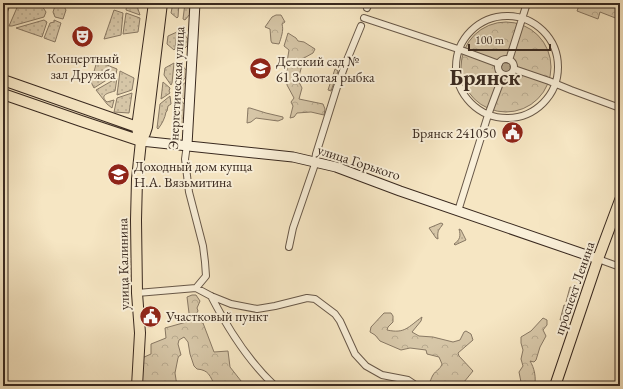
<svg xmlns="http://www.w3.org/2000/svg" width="623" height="389" viewBox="0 0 623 389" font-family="'EB Garamond',serif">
<defs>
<pattern id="grass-dots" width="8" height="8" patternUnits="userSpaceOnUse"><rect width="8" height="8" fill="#d6c6a7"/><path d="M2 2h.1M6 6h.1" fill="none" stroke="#b8aa8f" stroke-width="1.8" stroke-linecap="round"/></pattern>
<pattern id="forest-crowns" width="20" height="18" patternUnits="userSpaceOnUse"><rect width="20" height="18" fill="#d6c6a7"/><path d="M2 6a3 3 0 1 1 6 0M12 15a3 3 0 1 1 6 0" fill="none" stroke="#b8aa8f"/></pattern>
<pattern id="water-ripples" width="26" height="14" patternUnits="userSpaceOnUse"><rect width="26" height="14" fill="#b6a68b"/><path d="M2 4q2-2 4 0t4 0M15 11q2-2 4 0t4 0" fill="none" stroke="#958771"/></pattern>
</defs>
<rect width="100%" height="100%" fill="#f6e6c3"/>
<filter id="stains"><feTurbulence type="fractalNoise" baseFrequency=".005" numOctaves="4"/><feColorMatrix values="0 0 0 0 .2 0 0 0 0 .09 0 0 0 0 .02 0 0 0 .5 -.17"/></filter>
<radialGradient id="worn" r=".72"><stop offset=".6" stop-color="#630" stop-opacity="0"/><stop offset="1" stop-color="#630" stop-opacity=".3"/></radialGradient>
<!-- grass -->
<path fill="url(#grass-dots)" stroke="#887863" d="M 19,3 L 40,3 L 46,12 L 44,17 L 12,26 L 9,26 Z
M 56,3 L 62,3 L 66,10 L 63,19 L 55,17 L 53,12 Z
M 127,3 L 132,3 L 135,6 L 136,3 L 140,15 L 126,10 Z
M 173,3 L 179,3 L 178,17 L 177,18 L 171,13 Z
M 185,3 L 190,3 L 190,14 L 185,20 L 183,19 Z
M 114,10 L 123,13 L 121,35 L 104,39 Z
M 126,13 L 140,18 L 138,32 L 123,34 Z
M 44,20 L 47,22 L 42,37 L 16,28 Z
M 54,20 L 61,23 L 55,42 L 44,38 L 50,23 L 54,22 Z
M 177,32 L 175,49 L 174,50 L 167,44 L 168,36 Z
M 182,32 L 188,39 L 188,45 L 182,51 L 180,50 Z
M 97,61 L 117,69 L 116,74 L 94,88 L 91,82 Z
M 179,62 L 187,71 L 186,77 L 179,85 L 177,84 Z
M 174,63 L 172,83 L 171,85 L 164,75 L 165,68 Z
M 335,69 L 338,71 L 331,91 L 328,90 Z
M 120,71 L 134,78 L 132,90 L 117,95 Z
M 117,78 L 115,91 C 108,93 99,95 107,102 L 114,100 L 112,108 L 107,104 L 96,90 Z
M 163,82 L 170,88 L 169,91 L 170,93 L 161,99 Z
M 186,82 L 185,100 L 178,93 L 179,91 L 178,88 Z
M 132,93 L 129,113 L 114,112 L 117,98 Z
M 170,96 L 171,104 L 168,106 L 167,111 L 166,112 C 165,118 162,124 158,129 L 157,128 L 160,104 Z
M 177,96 L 185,105 L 183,130 L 180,126 L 180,122 L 178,118 L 178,114 L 177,111 L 177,107 L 175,104 L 175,98 Z
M 441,223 L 443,224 C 439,230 437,230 438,239 L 436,238 L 429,228 Z
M 459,229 L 461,230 L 466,240 L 455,245 L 454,244 C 460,240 461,236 459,229 Z
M 570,287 L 577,289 L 572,304 L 566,302 Z
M 564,305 L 571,307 L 566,322 L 560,320 Z"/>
<!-- forest -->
<path fill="url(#forest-crowns)" stroke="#887863" d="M 580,3 L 620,3 L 620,26 L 616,25 L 618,19 L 600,12 L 598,19 L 577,11 Z
M 276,15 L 281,15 L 285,22 L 282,24 C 284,30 281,38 279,44 L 272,43 L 271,41 L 270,29 L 265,27 L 272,17 Z
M461 67a45 45 0 1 1 90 0a45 45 0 1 1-90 0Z
M 288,33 L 296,38 L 298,41 L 304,42 L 315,49 L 313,53 L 304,58 L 299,76 L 299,82 L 302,88 L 299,99 L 323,104 L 325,109 L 324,115 L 311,112 L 297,113 L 294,117 L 290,118 L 293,106 L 291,102 L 294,98 L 287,85 L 287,62 L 289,50 L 284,46 Z
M 248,108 L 250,108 L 266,113 L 283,117 L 283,119 L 278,121 L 256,118 L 251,122 L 247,123 Z
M 192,295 L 196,295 L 200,301 L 197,308 L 198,311 L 196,314 L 196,321 L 203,323 L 214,352 L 228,351 L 230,367 L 245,386 L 215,386 C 210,376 209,370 197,369 L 194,366 L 190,354 L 188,342 L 184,337 L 179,340 L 178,344 L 181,355 L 179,356 L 178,358 L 175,373 L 177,386 L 142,386 L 142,358 L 151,354 L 151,344 L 166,338 L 165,328 L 190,321 L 187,297 Z
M 384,313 L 391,313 L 393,316 L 393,322 L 388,327 L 387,330 C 405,334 408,327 422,317 L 421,321 L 412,332 L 419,336 L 433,337 L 453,342 L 460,340 L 464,332 L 466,331 L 471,334 L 473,340 L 458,353 L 459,356 L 473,371 L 464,382 L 465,386 L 429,386 L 428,384 C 431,381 431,378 433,375 C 436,370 440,370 442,364 L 439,357 L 427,354 L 426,350 L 410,348 L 401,350 L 380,341 L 375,335 L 370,332 L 371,327 Z
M 543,318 L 547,320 L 547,325 L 543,330 L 546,336 L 540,347 L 536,360 L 534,362 L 530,361 C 534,367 537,379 534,386 L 529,386 L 521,382 L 519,372 L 523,366 L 521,359 L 523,350 L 521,343 L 521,337 L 531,331 Z"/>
<!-- water -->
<path fill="url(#water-ripples)" stroke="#847460" d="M501.5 67a4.5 4.5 0 1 1 9 0a4.5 4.5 0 1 1-9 0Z"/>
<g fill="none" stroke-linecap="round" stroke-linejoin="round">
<defs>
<path id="street" d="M 367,8 L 369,3
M 3,14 L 7,3
M456 67a51 51 0 1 1 102 0a51 51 0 1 1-102 0Z
M 364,18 L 464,51 L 499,64
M498 67a8 8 0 1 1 16 0a8 8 0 1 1-16 0Z
M 509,60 L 527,3
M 514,69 L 549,81 L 571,90 L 620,108
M 187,145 L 185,159 L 189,192 L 203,246 L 205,262 L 206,276 L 196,288
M 458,211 L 488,115 L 503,75
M 289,247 L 293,228 L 314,167 L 316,154 L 337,87 L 347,60 L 361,26
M 598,259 L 620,267
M 137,293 L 196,288 L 211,296 L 231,304 L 257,309 L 275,306 L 307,298 L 315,299 L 335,314 L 340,321 L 355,354 L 366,366 L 382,375 L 408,380 L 417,386
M 211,296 C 227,327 249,362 275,386"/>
<path id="secondary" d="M 141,141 L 293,157 L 336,167 L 400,191 L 598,259
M 187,145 L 195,3"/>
<path id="primary" d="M 3,80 L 137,127
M 3,94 L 81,121 L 141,141
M 138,133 L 137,127 L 154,3
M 137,386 L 140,333 L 137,293 L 136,220 L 137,179 L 141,141 L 145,133 L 147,127 L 162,3
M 555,386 L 598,259 L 620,200"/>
</defs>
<!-- street casing -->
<use href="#street" stroke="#685848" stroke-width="8"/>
<!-- secondary casing -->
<use href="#secondary" stroke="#39291f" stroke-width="11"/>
<!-- primary casing -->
<use href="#primary" stroke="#39291f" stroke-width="12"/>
<!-- street -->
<use href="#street" stroke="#f9efd8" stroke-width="6"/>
<!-- secondary -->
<use href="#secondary" stroke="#f9efd8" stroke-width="9"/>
<!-- primary -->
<use href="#primary" stroke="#f6e6c3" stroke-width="10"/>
</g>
<!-- icons -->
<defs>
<symbol id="theatre-disc" viewBox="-11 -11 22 22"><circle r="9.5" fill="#8f2418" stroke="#f9efd8"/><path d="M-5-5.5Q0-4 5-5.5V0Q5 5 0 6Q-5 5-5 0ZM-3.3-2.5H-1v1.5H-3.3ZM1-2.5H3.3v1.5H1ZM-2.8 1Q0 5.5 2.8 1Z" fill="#fff"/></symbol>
<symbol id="school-disc" viewBox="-11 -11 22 22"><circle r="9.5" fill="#8f2418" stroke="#f9efd8"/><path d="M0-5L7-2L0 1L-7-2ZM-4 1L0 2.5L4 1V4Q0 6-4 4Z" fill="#fff"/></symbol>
<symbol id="civic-disc" viewBox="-11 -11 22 22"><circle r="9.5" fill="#8f2418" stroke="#f9efd8"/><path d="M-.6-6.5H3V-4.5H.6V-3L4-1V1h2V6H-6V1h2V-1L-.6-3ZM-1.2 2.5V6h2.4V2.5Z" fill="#fff"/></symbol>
<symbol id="university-disc" viewBox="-11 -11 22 22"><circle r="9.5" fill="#8f2418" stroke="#f9efd8"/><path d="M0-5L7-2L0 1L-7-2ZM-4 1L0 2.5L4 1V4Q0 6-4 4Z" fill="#fff"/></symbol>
</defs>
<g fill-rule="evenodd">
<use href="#theatre-disc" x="70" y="24" width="25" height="25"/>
<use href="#school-disc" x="248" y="56" width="25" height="25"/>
<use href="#civic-disc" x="500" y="120" width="25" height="25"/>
<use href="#university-disc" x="106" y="162" width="25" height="25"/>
<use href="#civic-disc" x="138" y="304" width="25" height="25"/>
</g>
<g text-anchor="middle" stroke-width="4" stroke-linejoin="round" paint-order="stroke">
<!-- poi labels -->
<g font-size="14" fill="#39291f" stroke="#f9efd8" text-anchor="start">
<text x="83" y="63" text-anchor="middle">Концертный<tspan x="83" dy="16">зал Дружба</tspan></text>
<text x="276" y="66">Детский сад №<tspan x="276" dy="16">61 Золотая рыбка</tspan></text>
<text x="496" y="138" text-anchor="end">Брянск 241050</text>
<text x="134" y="171">Доходный дом купца<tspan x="134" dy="16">Н.А. Вязьмитина</tspan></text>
<text x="166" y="321">Участковый пункт</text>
</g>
<!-- street labels -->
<g font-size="14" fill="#39291f" stroke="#f9efd8">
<text transform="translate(176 88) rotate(-87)" y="5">Энергетическая улица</text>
<text transform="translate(359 162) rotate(18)" y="5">улица Горького</text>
<text transform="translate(123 264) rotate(-91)" y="5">улица Калинина</text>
<text transform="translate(574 288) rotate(-71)" y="5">проспект Ленина</text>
</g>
<!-- town labels -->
<g font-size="22" font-weight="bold" fill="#39291f" stroke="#f9efd8">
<text x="485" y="85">Брянск</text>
</g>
</g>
<!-- margin -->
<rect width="623" height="389" fill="none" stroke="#f6e6c3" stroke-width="16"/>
<rect x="4" y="4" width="615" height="381" fill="none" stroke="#39291f" stroke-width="2"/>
<rect x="8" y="8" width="607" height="373" fill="none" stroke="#39291f"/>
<!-- scale -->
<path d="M469 44v6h81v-6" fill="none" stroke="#39291f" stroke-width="2"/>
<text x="475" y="44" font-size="12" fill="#39291f" stroke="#f9efd8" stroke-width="3" paint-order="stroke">100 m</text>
<rect width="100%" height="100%" filter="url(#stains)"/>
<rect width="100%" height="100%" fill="url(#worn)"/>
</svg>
